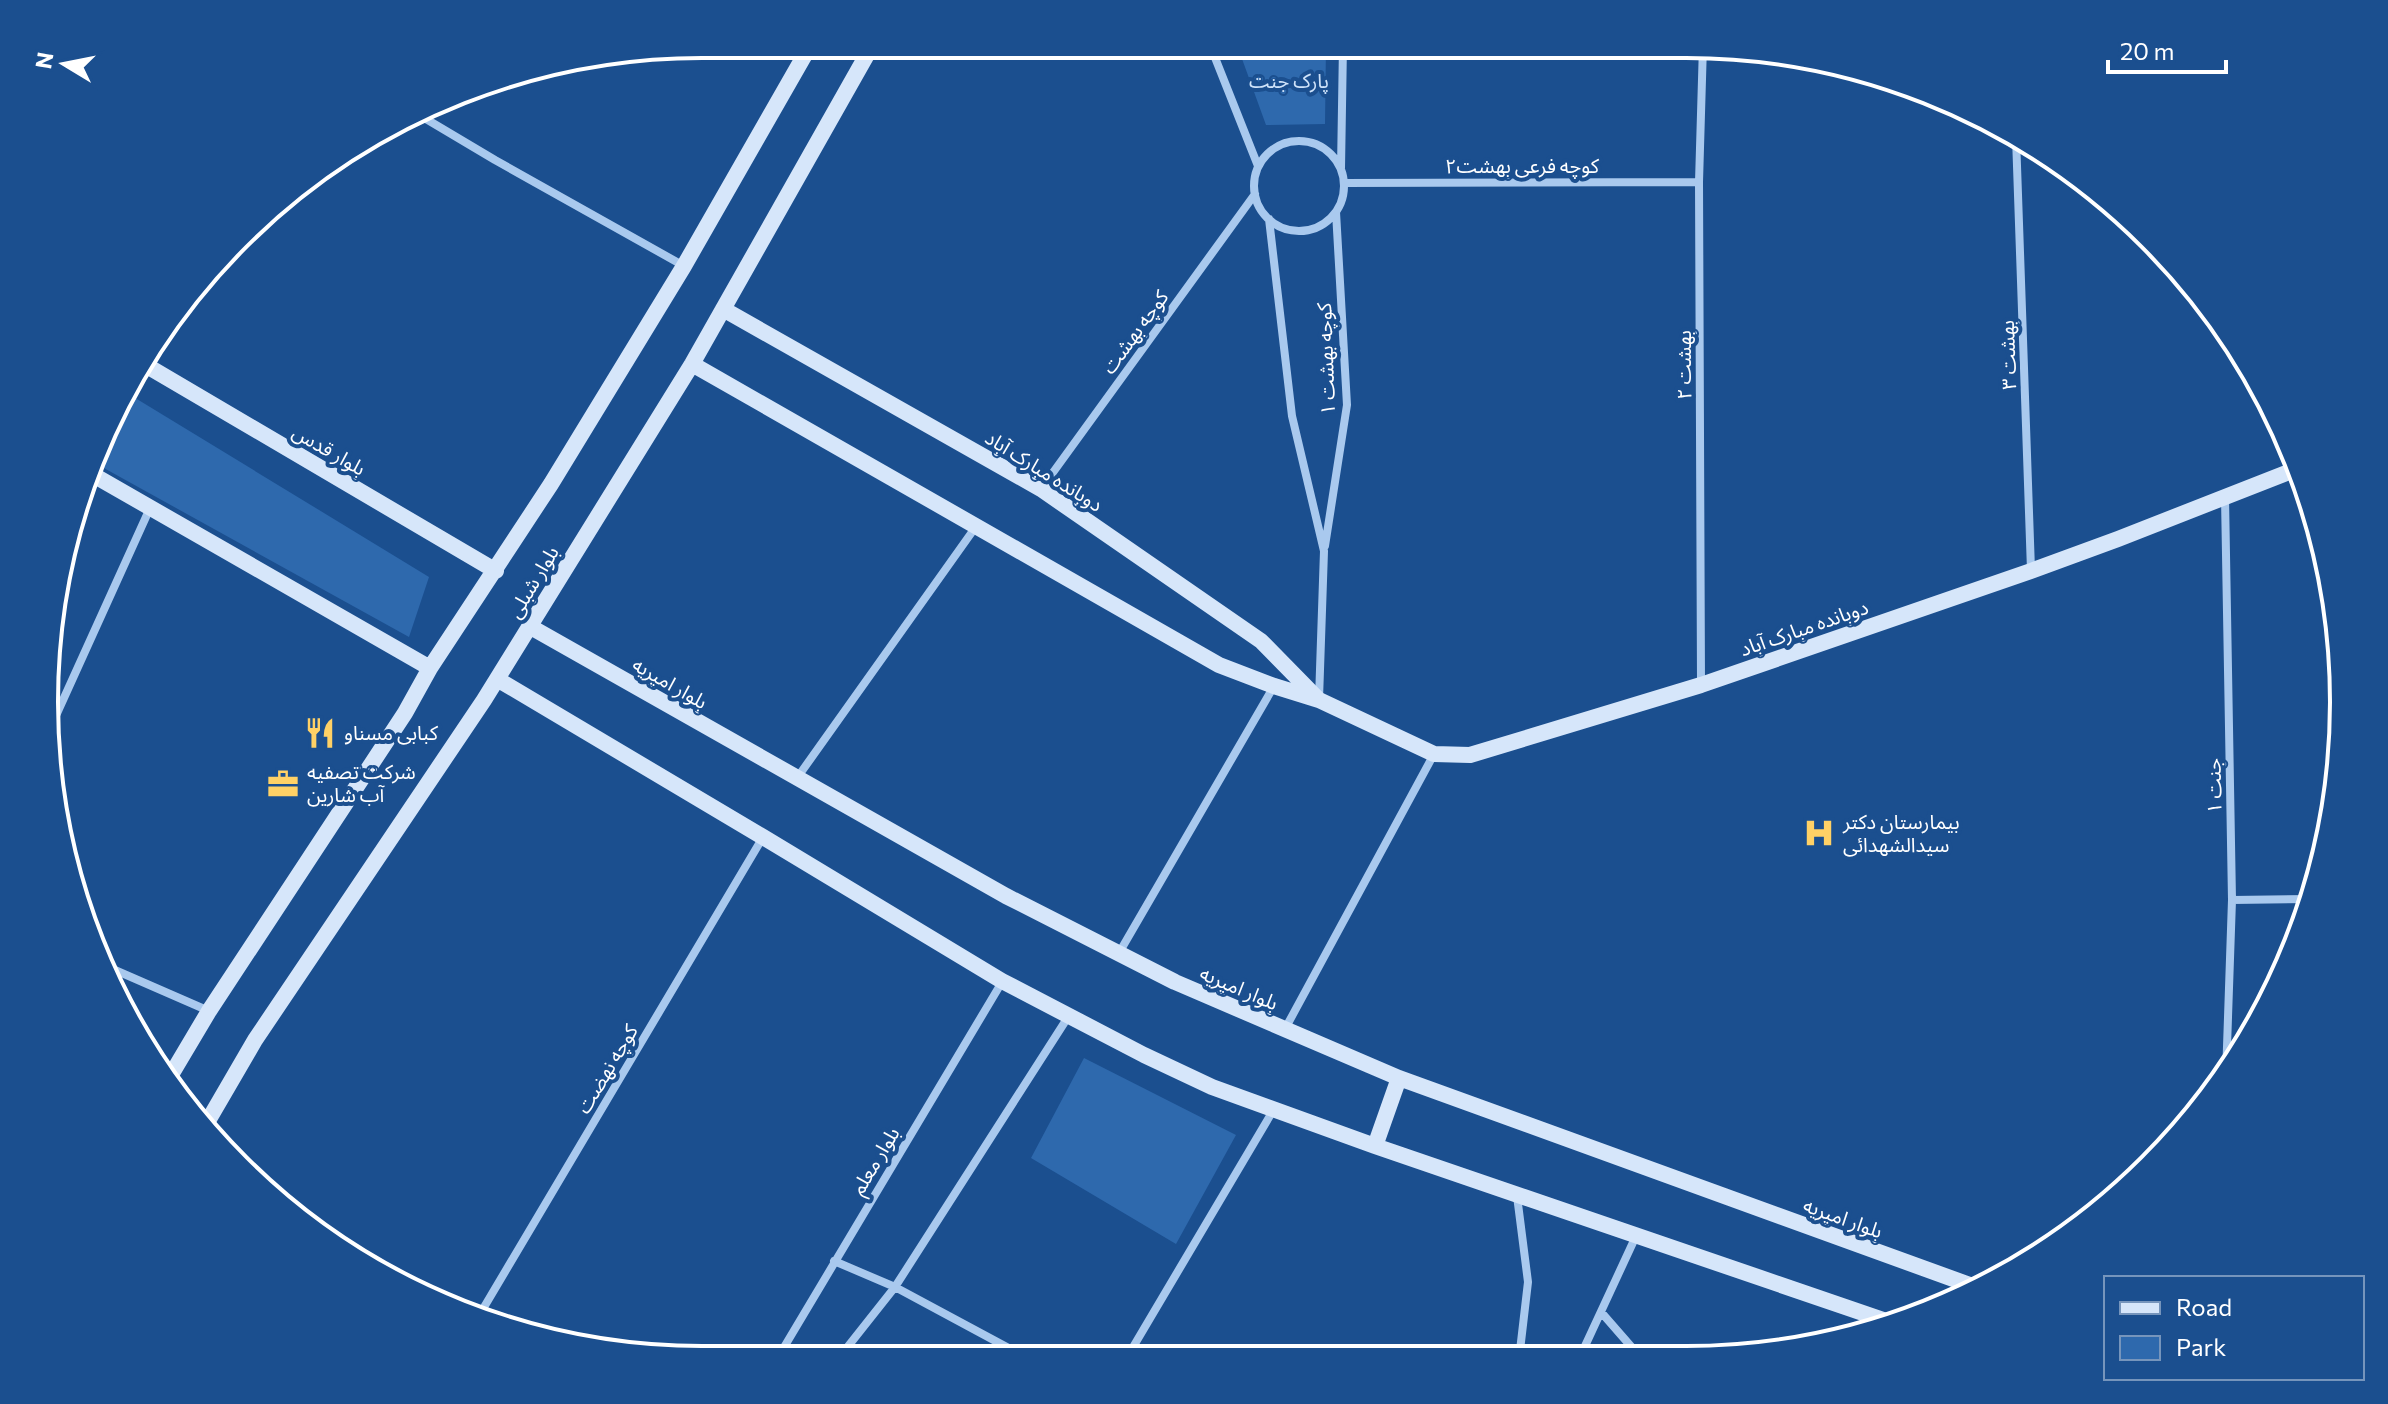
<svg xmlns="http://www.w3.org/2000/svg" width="2388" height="1404" viewBox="0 0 2388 1404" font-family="Commissioner,'Noto Sans Arabic',sans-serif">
<rect width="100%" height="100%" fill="#1b4f8f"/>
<!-- green -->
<path fill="#2e69ad" d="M 1237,45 L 1326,45 L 1325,124 L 1266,125 Z
M 127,393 L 429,577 L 409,637 L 93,462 Z
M 1084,1058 L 1236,1135 L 1176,1244 L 1031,1158 Z"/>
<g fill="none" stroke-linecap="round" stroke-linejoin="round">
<!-- street -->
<path stroke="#a9c9ee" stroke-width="8" d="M 1210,45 L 1258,166
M 421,116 L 495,160 L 684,266
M 2016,137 L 2031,570
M1254 186a45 45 0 1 1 90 0a45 45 0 1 1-90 0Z
M 1341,168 L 1343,45
M 1344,183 L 1699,182
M 1269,219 L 1292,416 L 1324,551 L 1319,699
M 1041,489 L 1255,194
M 2225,497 L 2232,900 L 2226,1076
M 1325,546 L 1347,405 L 1336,212
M 1701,684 L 1699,182 L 1703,45
M 49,731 L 150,508
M 797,778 L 977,525
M 2232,900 L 2310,899
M 1119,953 L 1274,686
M 108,967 L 209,1011
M 1285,1029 L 1434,754
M 1517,1196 L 1528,1282 L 1519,1359
M 834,1261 L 895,1287 L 1029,1359
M 1601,1312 L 1642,1359
M 477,1319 L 763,837
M 777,1359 L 1002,982
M 838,1359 L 895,1287 L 1068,1017
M 1126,1359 L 1274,1109
M 1579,1359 L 1636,1236"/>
<!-- secondary -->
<path stroke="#d6e6fa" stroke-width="16" d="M 723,309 L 1041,489 L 1261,641 L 1318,699
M 142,363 L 496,571
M 692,364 L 1219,665 L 1274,686 L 1319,700 L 1434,754 L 1470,755 L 1701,685 L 2031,571 L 2118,539 L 2299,468
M 88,472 L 430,668
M 529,626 L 1006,896 L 1175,982 L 1399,1078 L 1978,1288
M 497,679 L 763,837 L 1002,981 L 1144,1055 L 1212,1087 L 1375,1146 L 1898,1325
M 168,1080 L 209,1011 L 405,713 L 430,668 L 551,484 L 684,266 L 811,44
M 205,1126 L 255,1040 L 484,700 L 692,364 L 873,44
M 1375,1146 L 1399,1078"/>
</g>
<!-- icons -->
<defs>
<symbol id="restaurant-bare" viewBox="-9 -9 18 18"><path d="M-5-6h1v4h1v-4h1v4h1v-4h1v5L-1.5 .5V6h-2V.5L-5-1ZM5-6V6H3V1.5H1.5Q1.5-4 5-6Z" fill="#ffd166" stroke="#1b4f8f" stroke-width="2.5" paint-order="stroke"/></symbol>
<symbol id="office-bare" viewBox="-9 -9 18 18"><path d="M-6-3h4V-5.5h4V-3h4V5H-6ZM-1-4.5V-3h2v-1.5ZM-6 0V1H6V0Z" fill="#ffd166" stroke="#1b4f8f" stroke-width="2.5" paint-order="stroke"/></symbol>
<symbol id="hospital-bare" viewBox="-9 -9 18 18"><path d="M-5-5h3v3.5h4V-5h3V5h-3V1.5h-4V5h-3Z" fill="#ffd166" stroke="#1b4f8f" stroke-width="2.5" paint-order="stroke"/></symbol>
</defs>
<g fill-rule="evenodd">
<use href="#restaurant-bare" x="298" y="711" width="44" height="44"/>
<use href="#office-bare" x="261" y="762" width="44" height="44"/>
<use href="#hospital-bare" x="1797" y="811" width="44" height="44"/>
</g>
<g text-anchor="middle" stroke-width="8" stroke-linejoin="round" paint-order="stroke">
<!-- park labels -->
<g font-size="20" fill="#cfe3fa" stroke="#1b4f8f">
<text x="1289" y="88">پارک جنت</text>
</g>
<!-- street labels -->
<g font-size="20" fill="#fff" stroke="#1b4f8f">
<text x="1522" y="173">کوچه فرعی بهشت۲</text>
<text transform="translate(1135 332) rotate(-54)" y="7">کوچه بهشت</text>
<text transform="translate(2008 355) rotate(-92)" y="7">بهشت ۳</text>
<text transform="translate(1326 359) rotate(-92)" y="7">کوچه بهشت ۱</text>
<text transform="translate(1684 365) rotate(-90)" y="7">بهشت ۲</text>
<text transform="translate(329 450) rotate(30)" y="7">بلوار قدس</text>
<text transform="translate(1044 471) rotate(32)" y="7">دوبانده مبارک آباد</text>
<text transform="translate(533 582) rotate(-59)" y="7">بلوار شبلی</text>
<text transform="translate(1804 628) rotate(-19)" y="7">دوبانده مبارک آباد</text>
<text transform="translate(670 683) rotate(30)" y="7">بلوار امیریه</text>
<text transform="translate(2214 786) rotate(-91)" y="7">جنت ۱</text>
<text transform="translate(1239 988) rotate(23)" y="7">بلوار امیریه</text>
<text transform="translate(607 1069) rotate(-59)" y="7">کوچه نهضت</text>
<text transform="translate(875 1161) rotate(-59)" y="7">بلوار معلم</text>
<text transform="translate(1843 1218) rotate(20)" y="7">بلوار امیریه</text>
</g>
<!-- poi labels -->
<g font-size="20" fill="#fff" stroke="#1b4f8f" text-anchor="start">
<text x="344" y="740">کبابی مسناو</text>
<text x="307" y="779">شرکت تصفیه<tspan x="307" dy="23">آب شارین</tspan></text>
<text x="1843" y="829">بیمارستان دکتر<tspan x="1843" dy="23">سیدالشهدائی</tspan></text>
</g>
</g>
<!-- crop -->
<path d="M0 0H2388V1404H0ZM702 58H1686A644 644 0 0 1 2330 702V702A644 644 0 0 1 1686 1346H702A644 644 0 0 1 58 702V702A644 644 0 0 1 702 58Z" fill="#1b4f8f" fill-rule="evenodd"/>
<path fill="none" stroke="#fff" stroke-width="4" d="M702 58H1686A644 644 0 0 1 2330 702V702A644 644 0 0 1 1686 1346H702A644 644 0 0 1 58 702V702A644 644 0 0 1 702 58Z"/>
<!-- legend -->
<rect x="2104" y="1276" width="260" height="104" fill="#1b4f8f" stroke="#7695bc" stroke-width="2"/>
<rect x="2120" y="1302" width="40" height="12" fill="#d6e6fa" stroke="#7695bc" stroke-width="2"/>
<text x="2176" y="1316" font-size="24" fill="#ffffff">Road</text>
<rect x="2120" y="1336" width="40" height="24" fill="#2e69ad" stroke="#7695bc" stroke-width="2"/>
<text x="2176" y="1356" font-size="24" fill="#ffffff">Park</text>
<!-- north arrow -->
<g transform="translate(64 64) rotate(280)" stroke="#1b4f8f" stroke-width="6" paint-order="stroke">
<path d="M0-6L14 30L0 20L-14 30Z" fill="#ffffff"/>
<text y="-12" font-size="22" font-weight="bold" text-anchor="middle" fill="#ffffff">N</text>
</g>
<!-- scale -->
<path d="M2108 60v12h118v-12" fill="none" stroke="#ffffff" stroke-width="4"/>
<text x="2120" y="60" font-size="24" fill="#ffffff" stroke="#1b4f8f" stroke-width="6" paint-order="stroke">20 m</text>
</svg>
